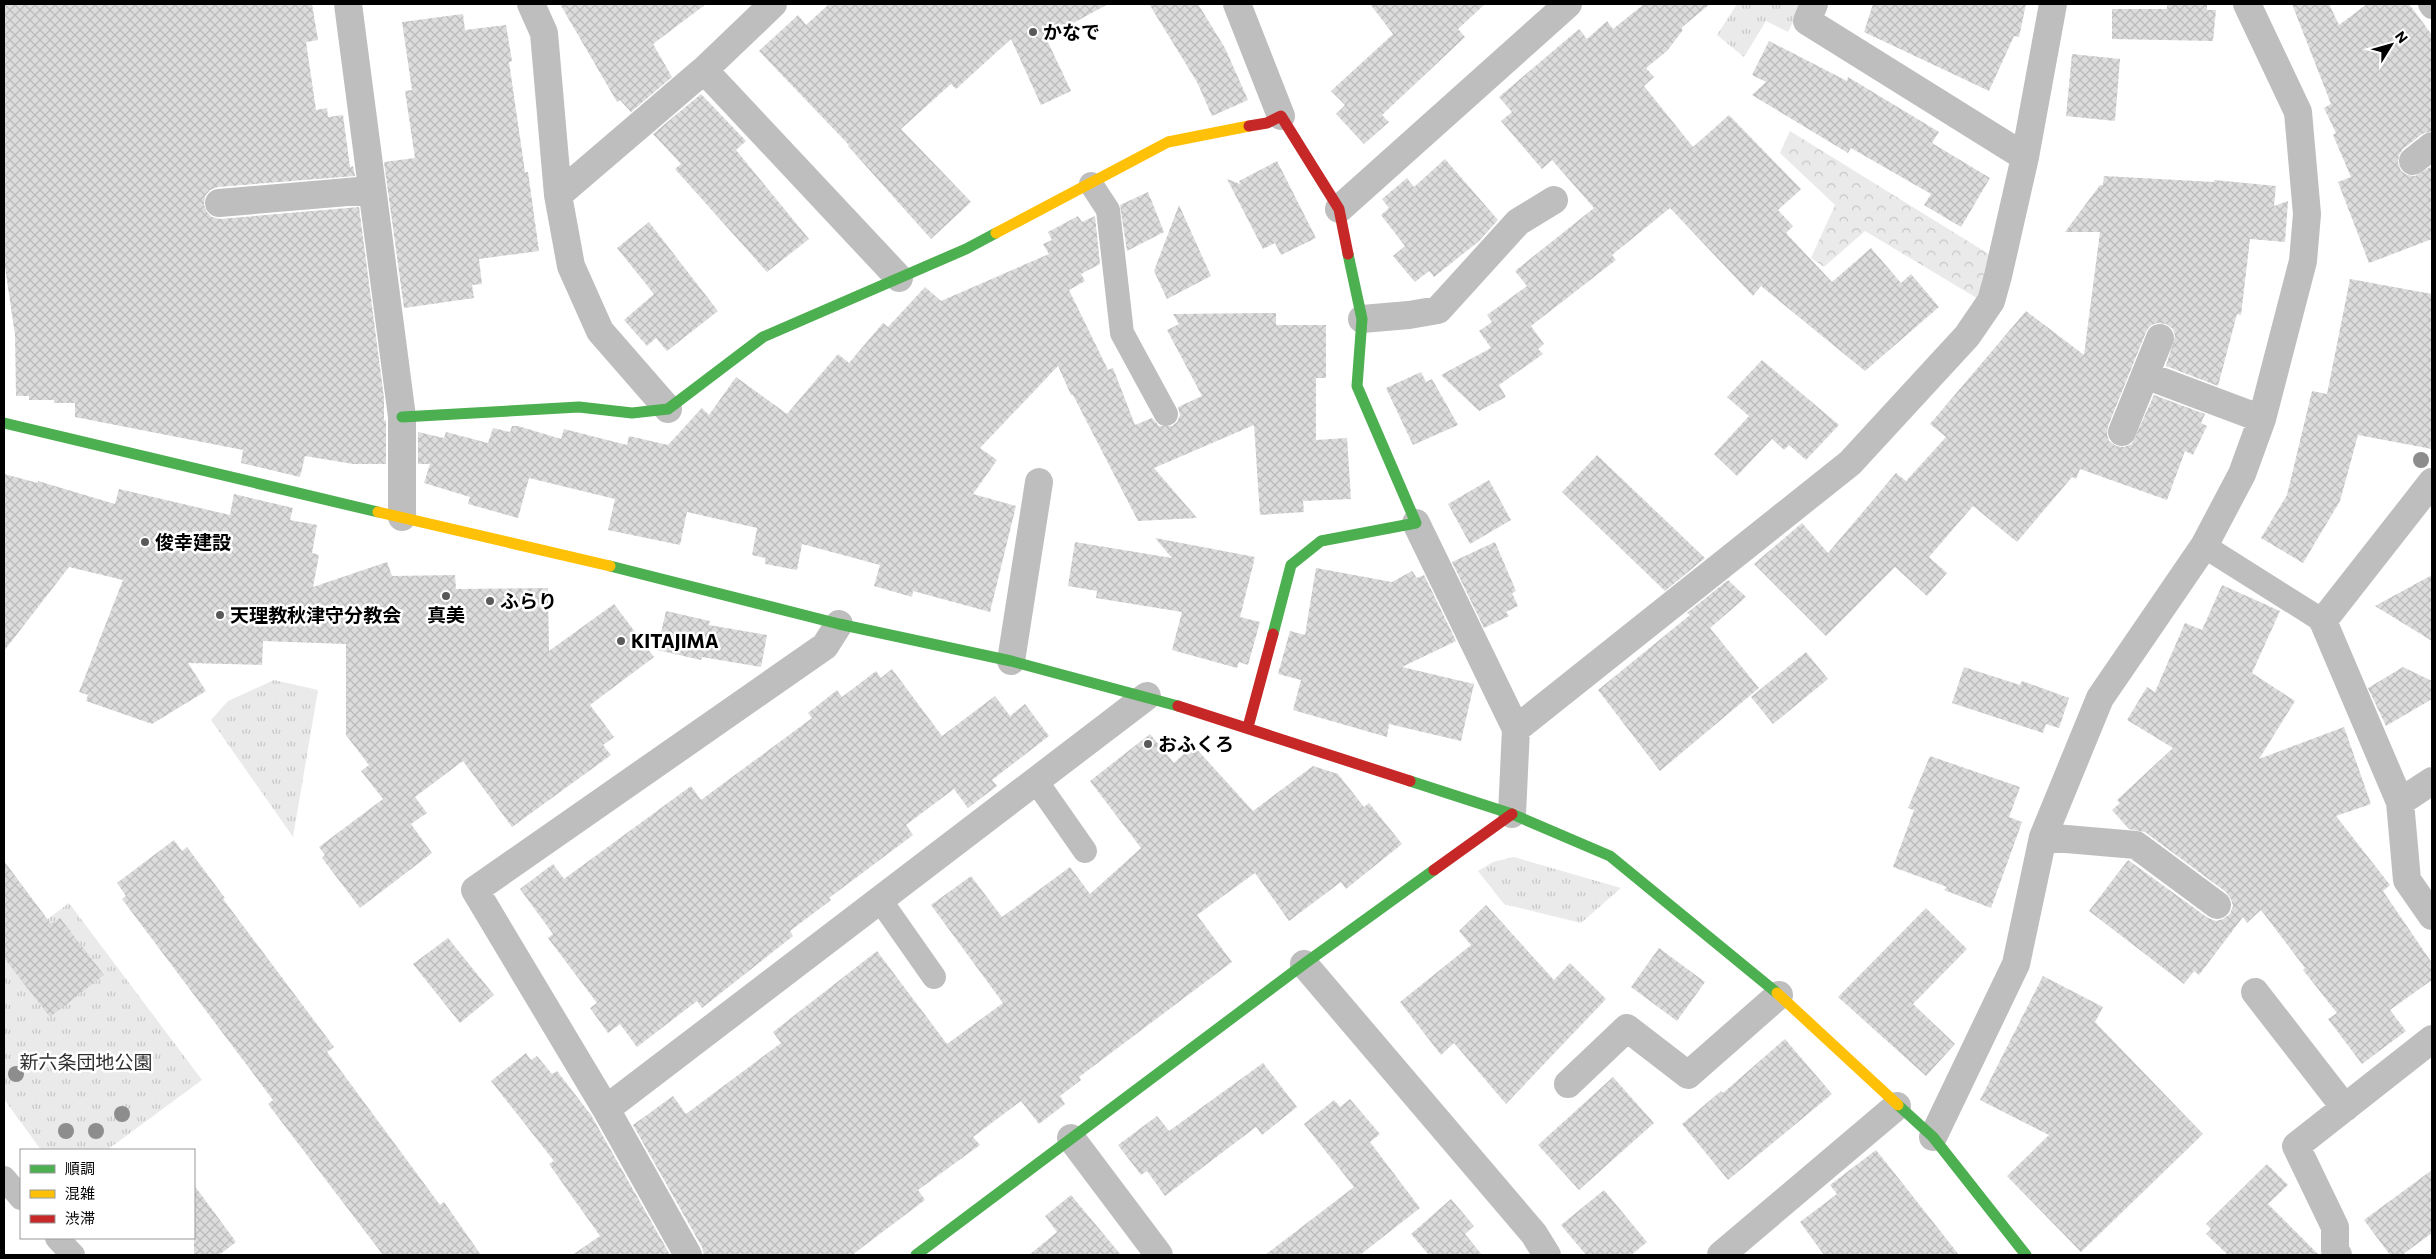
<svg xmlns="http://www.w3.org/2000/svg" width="2436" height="1259" viewBox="0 0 2436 1259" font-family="Commissioner,'Noto Sans JP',sans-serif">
<defs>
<pattern id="grass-tufts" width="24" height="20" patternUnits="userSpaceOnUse" patternTransform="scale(1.25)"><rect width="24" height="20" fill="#eaeaea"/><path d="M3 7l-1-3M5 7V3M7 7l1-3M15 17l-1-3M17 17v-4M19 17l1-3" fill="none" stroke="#c7c7c7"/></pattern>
<pattern id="forest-crowns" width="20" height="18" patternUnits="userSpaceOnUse" patternTransform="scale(1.25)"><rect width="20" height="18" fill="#eaeaea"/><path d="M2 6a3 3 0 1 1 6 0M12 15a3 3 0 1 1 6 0" fill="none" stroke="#c7c7c7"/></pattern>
<pattern id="building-cross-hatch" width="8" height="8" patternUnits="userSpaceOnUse" patternTransform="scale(1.25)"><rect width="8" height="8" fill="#dcdcdc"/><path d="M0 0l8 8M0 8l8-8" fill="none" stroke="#bbb"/></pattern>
</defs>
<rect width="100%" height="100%" fill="#fff"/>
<!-- grass -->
<path fill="url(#grass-tufts)" d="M 1737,4 L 1802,4 L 1788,32 L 1766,21 L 1744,57 L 1717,35 Z
M 274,680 L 318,690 L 293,837 L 211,720 L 228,701 Z
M 1514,857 L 1621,888 L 1581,923 L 1504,904 L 1478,871 L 1493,862 Z
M 69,903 L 202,1080 L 107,1150 L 41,1150 L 4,1099 L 4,952 Z"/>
<!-- forest -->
<path fill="url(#forest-crowns)" d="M 1790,131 L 1992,256 L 1980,300 L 1865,231 L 1824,267 L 1811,258 L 1835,205 L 1780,153 Z"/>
<!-- building -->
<path fill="url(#building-cross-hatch)" d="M 4,4 L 312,4 L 318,40 L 306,42 L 316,110 L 327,108 L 328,117 L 343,115 L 350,167 L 353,166 L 355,176 L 218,187 L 210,190 L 205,196 L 204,205 L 207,212 L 212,217 L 220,219 L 359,207 L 384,398 L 384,420 L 386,421 L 386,464 L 353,464 L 305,456 L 300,477 L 241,463 L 243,450 L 75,417 L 75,403 L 54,403 L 54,400 L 29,400 L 29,396 L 16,396 L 15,335 L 4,260 Z
M 560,4 L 706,4 L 653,44 L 672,77 L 631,112 L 620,100 L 617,102 Z
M 829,4 L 1108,4 L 1046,38 L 1071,91 L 1041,105 L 1011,39 L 956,89 L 951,84 L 901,129 L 971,202 L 931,239 L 848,146 L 849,145 L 759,51 L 798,15 L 806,25 Z
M 1149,4 L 1198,4 L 1225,48 L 1248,100 L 1212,116 L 1197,82 Z
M 1370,4 L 1485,4 L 1458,29 L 1465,37 L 1382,115 L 1389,122 L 1364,144 L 1336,114 L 1345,105 L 1331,91 L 1393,34 Z
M 1644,4 L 1710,4 L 1681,28 L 1683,30 L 1667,51 L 1646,68 L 1654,77 L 1644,86 L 1693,147 L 1729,115 L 1801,189 L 1778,210 L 1793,226 L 1786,233 L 1832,282 L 1871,248 L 1901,283 L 1911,274 L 1939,307 L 1865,371 L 1761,286 L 1753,296 L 1670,208 L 1612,255 L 1616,260 L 1531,326 L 1544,344 L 1538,349 L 1543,354 L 1499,385 L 1506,397 L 1479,411 L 1441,375 L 1491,348 L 1479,331 L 1492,322 L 1487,315 L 1527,286 L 1515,271 L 1594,208 L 1552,160 L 1542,169 L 1501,121 L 1512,112 L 1499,97 L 1579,29 L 1587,39 L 1607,21 L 1613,29 Z
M 1873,4 L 2026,4 L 2019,37 L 2014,36 L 1989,91 L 1864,32 Z
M 2167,4 L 2207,5 L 2207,10 L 2216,10 L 2213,41 L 2112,39 L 2112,9 L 2167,9 Z
M 2292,4 L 2329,4 L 2339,25 L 2367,4 L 2409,4 L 2432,35 L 2432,131 L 2422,134 L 2403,149 L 2399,155 L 2398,163 L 2401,171 L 2407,175 L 2415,176 L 2432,166 L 2432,239 L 2369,263 L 2338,182 L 2351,177 L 2333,135 L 2336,133 L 2324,108 L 2331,104 Z
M 463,14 L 465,30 L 506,25 L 512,61 L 509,62 L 525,172 L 528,172 L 539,251 L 479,259 L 482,284 L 472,285 L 474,298 L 404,308 L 384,162 L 415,158 L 405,91 L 412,90 L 402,22 Z
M 1769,41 L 1847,81 L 1848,77 L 1939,132 L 1932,143 L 1990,178 L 1961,227 L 1924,205 L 1931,194 L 1851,148 L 1848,153 L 1752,95 L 1766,82 L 1752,75 Z
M 2072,54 L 2120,59 L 2115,121 L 2066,116 Z
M 701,94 L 746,141 L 736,150 L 809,239 L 767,272 L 675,169 L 681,164 L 653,134 Z
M 1445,159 L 1498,220 L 1479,241 L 1434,277 L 1429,271 L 1415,282 L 1393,256 L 1405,246 L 1381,215 L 1389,208 L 1382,199 L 1407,178 L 1414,187 Z
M 1277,161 L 1316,238 L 1281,255 L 1275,243 L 1263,249 L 1227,179 L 1240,184 L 1239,181 Z
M 2104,176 L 2214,182 L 2214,180 L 2276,186 L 2274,206 L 2288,201 L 2285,242 L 2250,239 L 2241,315 L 2237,314 L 2218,386 L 2166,366 L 2175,336 L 2173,329 L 2166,324 L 2157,323 L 2150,326 L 2146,332 L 2108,426 L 2107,434 L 2109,441 L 2116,446 L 2124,447 L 2132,444 L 2154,395 L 2205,414 L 2201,423 L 2207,426 L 2193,455 L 2185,451 L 2167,500 L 2080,469 L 2076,479 L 2072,477 L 2017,542 L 1973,506 L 1929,557 L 1947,573 L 1927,596 L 1895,567 L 1826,636 L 1754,564 L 1802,523 L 1828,553 L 1896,473 L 1906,481 L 1946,437 L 1930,424 L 2026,311 L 2084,355 L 2100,232 L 2065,232 L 2100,185 L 2103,185 Z
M 1148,192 L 1164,232 L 1127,251 L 1120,205 Z
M 1179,205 L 1211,276 L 1167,299 L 1154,271 Z
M 1078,216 L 1082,222 L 1095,216 L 1100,264 L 1081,274 L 1085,281 L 1069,290 L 1108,370 L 1113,368 L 1135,425 L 1152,418 L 1159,426 L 1172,426 L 1177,422 L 1180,415 L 1178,407 L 1202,396 L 1167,330 L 1179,324 L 1173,314 L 1276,313 L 1276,325 L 1326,325 L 1326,378 L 1316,378 L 1316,440 L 1347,438 L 1351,499 L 1303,501 L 1304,512 L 1260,515 L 1254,425 L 1154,468 L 1197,518 L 1138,521 L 1073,395 L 1071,395 L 1058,366 L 980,448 L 997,460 L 973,494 L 1016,506 L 990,612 L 913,591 L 912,597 L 874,586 L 880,565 L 802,544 L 797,570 L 765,564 L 765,558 L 752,555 L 757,528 L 687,512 L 680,545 L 608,530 L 615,499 L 529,478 L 518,518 L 468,504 L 470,497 L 424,483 L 430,464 L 418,464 L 418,432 L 444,438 L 446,432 L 488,443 L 493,428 L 510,432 L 512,426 L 518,426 L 561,439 L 564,429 L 627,445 L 629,436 L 668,445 L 702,408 L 709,415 L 736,377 L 787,414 L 838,354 L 849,363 L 883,323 L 888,327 L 925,287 L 941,301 L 1049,254 L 1043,244 L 1052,240 L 1048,232 Z
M 649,222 L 718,311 L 667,351 L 656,338 L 647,346 L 624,320 L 654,294 L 617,248 Z
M 2350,279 L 2432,294 L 2432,449 L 2358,435 L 2340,501 L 2303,563 L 2261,538 L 2287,495 L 2312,391 L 2327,394 Z
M 1762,360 L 1839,425 L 1806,460 L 1789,445 L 1784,450 L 1772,439 L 1737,476 L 1714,454 L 1749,416 L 1727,397 Z
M 1421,372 L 1426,382 L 1432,379 L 1458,425 L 1413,445 L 1386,388 Z
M 1597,455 L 1705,558 L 1665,591 L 1562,492 Z
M 4,474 L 38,483 L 38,481 L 115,504 L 119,489 L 230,515 L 234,494 L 293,508 L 290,520 L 317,525 L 312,553 L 319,555 L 313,587 L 387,562 L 392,576 L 455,575 L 456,589 L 548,588 L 549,651 L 614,604 L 654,657 L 590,705 L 614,737 L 603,745 L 611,755 L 512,827 L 463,761 L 415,797 L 427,813 L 411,824 L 432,853 L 360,908 L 322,858 L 325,855 L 319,847 L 383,799 L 361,771 L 369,765 L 346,735 L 346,644 L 263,641 L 262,665 L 188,663 L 206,691 L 152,724 L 86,701 L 88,695 L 79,692 L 123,580 L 69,567 L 4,651 Z
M 1489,480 L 1511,520 L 1470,544 L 1448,504 Z
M 1155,538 L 1255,557 L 1240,617 L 1260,622 L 1248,665 L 1239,662 L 1237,668 L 1172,650 L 1182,612 L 1096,598 L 1097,591 L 1068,586 L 1075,542 L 1172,558 Z
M 1495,542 L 1516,591 L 1512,593 L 1518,606 L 1506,612 L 1509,616 L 1484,628 L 1452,562 Z
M 1316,568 L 1392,582 L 1412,571 L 1417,578 L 1424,575 L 1456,641 L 1402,667 L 1474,684 L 1461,741 L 1389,724 L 1387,737 L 1293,710 L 1301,680 L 1278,674 L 1290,631 L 1305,635 Z
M 2432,575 L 2432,641 L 2375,606 Z
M 1728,580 L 1746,597 L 1710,628 L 1759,688 L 1660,771 L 1598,690 L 1690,615 L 1687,613 Z
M 2222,585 L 2280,611 L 2252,673 L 2295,701 L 2259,759 L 2344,727 L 2371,804 L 2336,816 L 2390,885 L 2383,891 L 2432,963 L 2432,980 L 2390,1010 L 2406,1031 L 2362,1064 L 2328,1019 L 2337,1013 L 2303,970 L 2305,968 L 2261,910 L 2247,923 L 2243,917 L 2199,975 L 2194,971 L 2184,984 L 2089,911 L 2128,860 L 2208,918 L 2216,921 L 2223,919 L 2230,914 L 2233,906 L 2231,899 L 2226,892 L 2145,832 L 2129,829 L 2112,810 L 2120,803 L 2117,800 L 2173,748 L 2127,720 L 2147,687 L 2155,692 L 2185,623 L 2202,630 Z
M 666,611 L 710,621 L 709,625 L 767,635 L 761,667 L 702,657 L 701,660 L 657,650 Z
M 1806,652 L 1828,679 L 1773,724 L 1751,697 Z
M 1964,667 L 2020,685 L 2022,681 L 2069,698 L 2059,728 L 2046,724 L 2043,733 L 1952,703 Z
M 2403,667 L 2432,681 L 2432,699 L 2386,726 L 2368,688 Z
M 892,669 L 942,736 L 995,696 L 1010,716 L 1025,704 L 1049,736 L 992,780 L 997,786 L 968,808 L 954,789 L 906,825 L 913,835 L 829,898 L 831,900 L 790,931 L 793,936 L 702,1008 L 697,1001 L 637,1047 L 620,1024 L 608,1033 L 590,1008 L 597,1003 L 548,938 L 553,934 L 520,889 L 553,864 L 564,879 L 691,786 L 701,800 L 812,718 L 808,713 L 837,690 L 842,697 L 876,671 L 881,678 Z
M 1150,734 L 1174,763 L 1193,745 L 1253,811 L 1313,766 L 1338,774 L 1364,807 L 1369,803 L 1402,844 L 1346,889 L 1341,882 L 1289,921 L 1255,873 L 1197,915 L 1232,962 L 1079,1077 L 1081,1080 L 1060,1096 L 1065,1104 L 1039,1124 L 1021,1101 L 973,1137 L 980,1145 L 918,1190 L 925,1200 L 852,1255 L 704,1255 L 702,1247 L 633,1125 L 673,1096 L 686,1114 L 781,1043 L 773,1032 L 877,951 L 947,1044 L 1003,1003 L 931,905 L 971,876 L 1002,917 L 1070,867 L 1090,894 L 1141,848 L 1090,781 Z
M 1930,756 L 2020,787 L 2009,817 L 2022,822 L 1991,908 L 1944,890 L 1947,887 L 1893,867 L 1914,810 L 1908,808 Z
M 174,840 L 182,851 L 187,847 L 225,898 L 223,899 L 334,1047 L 327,1052 L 440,1205 L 444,1202 L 481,1255 L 383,1255 L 268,1104 L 273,1100 L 122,899 L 126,896 L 117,883 Z
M 4,861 L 51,924 L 60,918 L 104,975 L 50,1017 L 4,958 Z
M 1486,905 L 1554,980 L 1570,963 L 1606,999 L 1506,1104 L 1454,1043 L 1441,1055 L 1400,1002 L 1471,945 L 1459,931 Z
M 1926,908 L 1967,949 L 1913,1004 L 1955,1044 L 1926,1076 L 1838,997 Z
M 448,938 L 494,995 L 460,1023 L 413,964 Z
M 1659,948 L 1705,982 L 1677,1021 L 1631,987 Z
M 2043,976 L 2103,1007 L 2095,1022 L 2203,1134 L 2081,1252 L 2007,1176 L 2049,1135 L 1980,1100 Z
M 1785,1039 L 1832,1094 L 1728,1180 L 1682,1124 L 1721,1091 L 1723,1093 Z
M 526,1053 L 531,1060 L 537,1056 L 552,1074 L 557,1071 L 591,1115 L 670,1255 L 572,1255 L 600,1236 L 549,1164 L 554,1161 L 491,1081 Z
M 1263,1063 L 1297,1107 L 1262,1135 L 1256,1127 L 1165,1196 L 1147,1171 L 1141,1175 L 1118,1145 L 1157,1116 L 1169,1131 Z
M 1613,1077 L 1654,1123 L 1579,1190 L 1538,1145 Z
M 1350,1099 L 1380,1134 L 1370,1142 L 1420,1208 L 1360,1255 L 1265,1255 L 1354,1187 L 1304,1124 L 1334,1100 L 1340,1107 Z
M 1876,1150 L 1911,1194 L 1959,1255 L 1824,1255 L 1800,1222 L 1837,1194 L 1830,1185 Z
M 2267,1164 L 2288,1185 L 2268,1204 L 2319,1255 L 2228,1255 L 2206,1234 L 2211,1229 L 2206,1224 Z
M 2432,1170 L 2432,1233 L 2402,1255 L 2390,1255 L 2364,1220 Z
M 194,1185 L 236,1242 L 219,1255 L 194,1255 Z
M 1604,1190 L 1647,1242 L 1631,1255 L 1586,1255 L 1561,1225 Z
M 1071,1195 L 1121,1255 L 1029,1255 L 1057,1232 L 1045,1216 Z
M 1451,1199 L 1474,1226 L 1465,1234 L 1482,1255 L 1429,1255 L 1411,1234 Z"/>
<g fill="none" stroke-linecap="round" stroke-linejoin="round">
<!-- lane -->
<path stroke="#bebebe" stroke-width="24" d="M 2430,4 L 2432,7
M 1091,184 L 1108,210 L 1122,333 L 1166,414
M 2204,546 L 2323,621
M 1036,781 L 1085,851
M 880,900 L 934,977
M 4,1178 L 21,1198
M 57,1238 L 73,1255"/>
<!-- street -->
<path stroke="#bebebe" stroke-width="28" d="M 348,4 L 402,417 L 402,517
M 531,4 L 544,33 L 558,195 L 571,266 L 600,331 L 668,409
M 1237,4 L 1281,116
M 1814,4 L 1807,21 L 2025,157
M 704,70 L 899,278
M 2413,161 L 2432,146
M 558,195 L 704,70 L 773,4
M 219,203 L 371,190
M 1339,209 L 1568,4
M 1362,319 L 1409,315 L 1438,310 L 1518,222 L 1554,200
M 2145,375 L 2262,419
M 2122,432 L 2160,338
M 2432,482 L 2323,621 L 2400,802 L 2432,781
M 1416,523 L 1516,729
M 839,624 L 825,646 L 475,890 L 606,1109 L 1147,696
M 1011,661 L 1039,482
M 2400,802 L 2407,880 L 2432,916
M 1512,814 L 1516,729 L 1850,463 L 1967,336 L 1991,301 L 1998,276 L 2025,157 L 2053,4
M 2043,837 L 2136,845 L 2217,905
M 1304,964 L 1534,1234 L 1547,1255
M 2255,992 L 2345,1108
M 1568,1084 L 1627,1028 L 1688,1075 L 1779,995
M 606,1109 L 688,1255
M 1933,1137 L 2016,964 L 2043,837 L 2100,698 L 2204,546 L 2242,474 L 2262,419 L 2303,261 L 2307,214 L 2298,112 L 2247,4
M 1071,1138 L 1159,1255
M 1721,1255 L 1897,1106
M 2338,1255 L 2335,1250 L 2335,1227 L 2296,1146 L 2432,1039"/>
<!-- fast -->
<path stroke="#4caf50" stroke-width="11" d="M 402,417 L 579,407 L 632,413 L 668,409 L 763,337 L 966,249 L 996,233
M 4,423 L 378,512
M 610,566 L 839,624 L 1011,661 L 1178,706
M 1273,634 L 1291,565 L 1321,541 L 1416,523 L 1357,386 L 1362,319 L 1348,254
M 1410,781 L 1512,814 L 1610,856 L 1777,993
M 1898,1105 L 1933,1137 L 2026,1255
M 916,1255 L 1304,964 L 1434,870"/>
<!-- slow -->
<path stroke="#ffc107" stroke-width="11" d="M 996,233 L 1168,142 L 1249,126
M 378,512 L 610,566
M 1777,993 L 1898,1105"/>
<!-- jam -->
<path stroke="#c62828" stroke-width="11" d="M 1249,126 L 1267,123 L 1281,116 L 1339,209 L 1348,254
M 1178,706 L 1410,781
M 1248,727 L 1273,634
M 1434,870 L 1512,814"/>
</g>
<!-- trees -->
<g fill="#8d8d8d">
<circle cx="2421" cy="460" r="8"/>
<circle cx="16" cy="1074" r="8"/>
<circle cx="122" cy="1114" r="8"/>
<circle cx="66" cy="1131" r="8"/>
<circle cx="96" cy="1131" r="8"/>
</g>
<!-- markers -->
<g fill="#595959" stroke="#fff" stroke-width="2">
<circle cx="1033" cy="32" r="5"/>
<circle cx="145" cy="542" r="5"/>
<circle cx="446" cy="596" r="5"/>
<circle cx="490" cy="601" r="5"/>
<circle cx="220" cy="615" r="5"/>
<circle cx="621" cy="641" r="5"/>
<circle cx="1148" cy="744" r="5"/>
</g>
<g text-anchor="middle" stroke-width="5" stroke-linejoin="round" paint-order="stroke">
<!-- poi labels -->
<g font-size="19" font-weight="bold" fill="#000" stroke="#fff" text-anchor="start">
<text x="1043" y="39">かなで</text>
<text x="155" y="549">俊幸建設</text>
<text x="500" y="608">ふらり</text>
<text x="230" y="622">天理教秋津守分教会</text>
<text x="446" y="622" text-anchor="middle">真美</text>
<text x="631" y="648">KITAJIMA</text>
<text x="1158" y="751">おふくろ</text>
</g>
<!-- park labels -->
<g font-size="19" fill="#2f2f2f" stroke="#fff">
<text x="86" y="1069">新六条団地公園</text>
</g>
</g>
<!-- border -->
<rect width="2436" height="1259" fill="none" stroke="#000000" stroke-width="10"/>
<!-- legend -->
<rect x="20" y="1149" width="175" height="90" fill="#ffffff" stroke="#999999"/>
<rect x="30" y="1165" width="25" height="8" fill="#4caf50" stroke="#999999"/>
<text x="65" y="1174" font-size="15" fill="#000000">順調</text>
<rect x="30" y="1190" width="25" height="8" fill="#ffc107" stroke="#999999"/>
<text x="65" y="1199" font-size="15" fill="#000000">混雑</text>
<rect x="30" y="1215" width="25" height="8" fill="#c62828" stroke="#999999"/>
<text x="65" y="1224" font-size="15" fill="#000000">渋滞</text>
<!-- north arrow -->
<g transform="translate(2391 45) rotate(53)" stroke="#ffffff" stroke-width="4" paint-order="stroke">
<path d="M0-4L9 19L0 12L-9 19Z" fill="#000000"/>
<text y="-8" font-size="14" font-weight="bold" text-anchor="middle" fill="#000000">N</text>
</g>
</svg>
